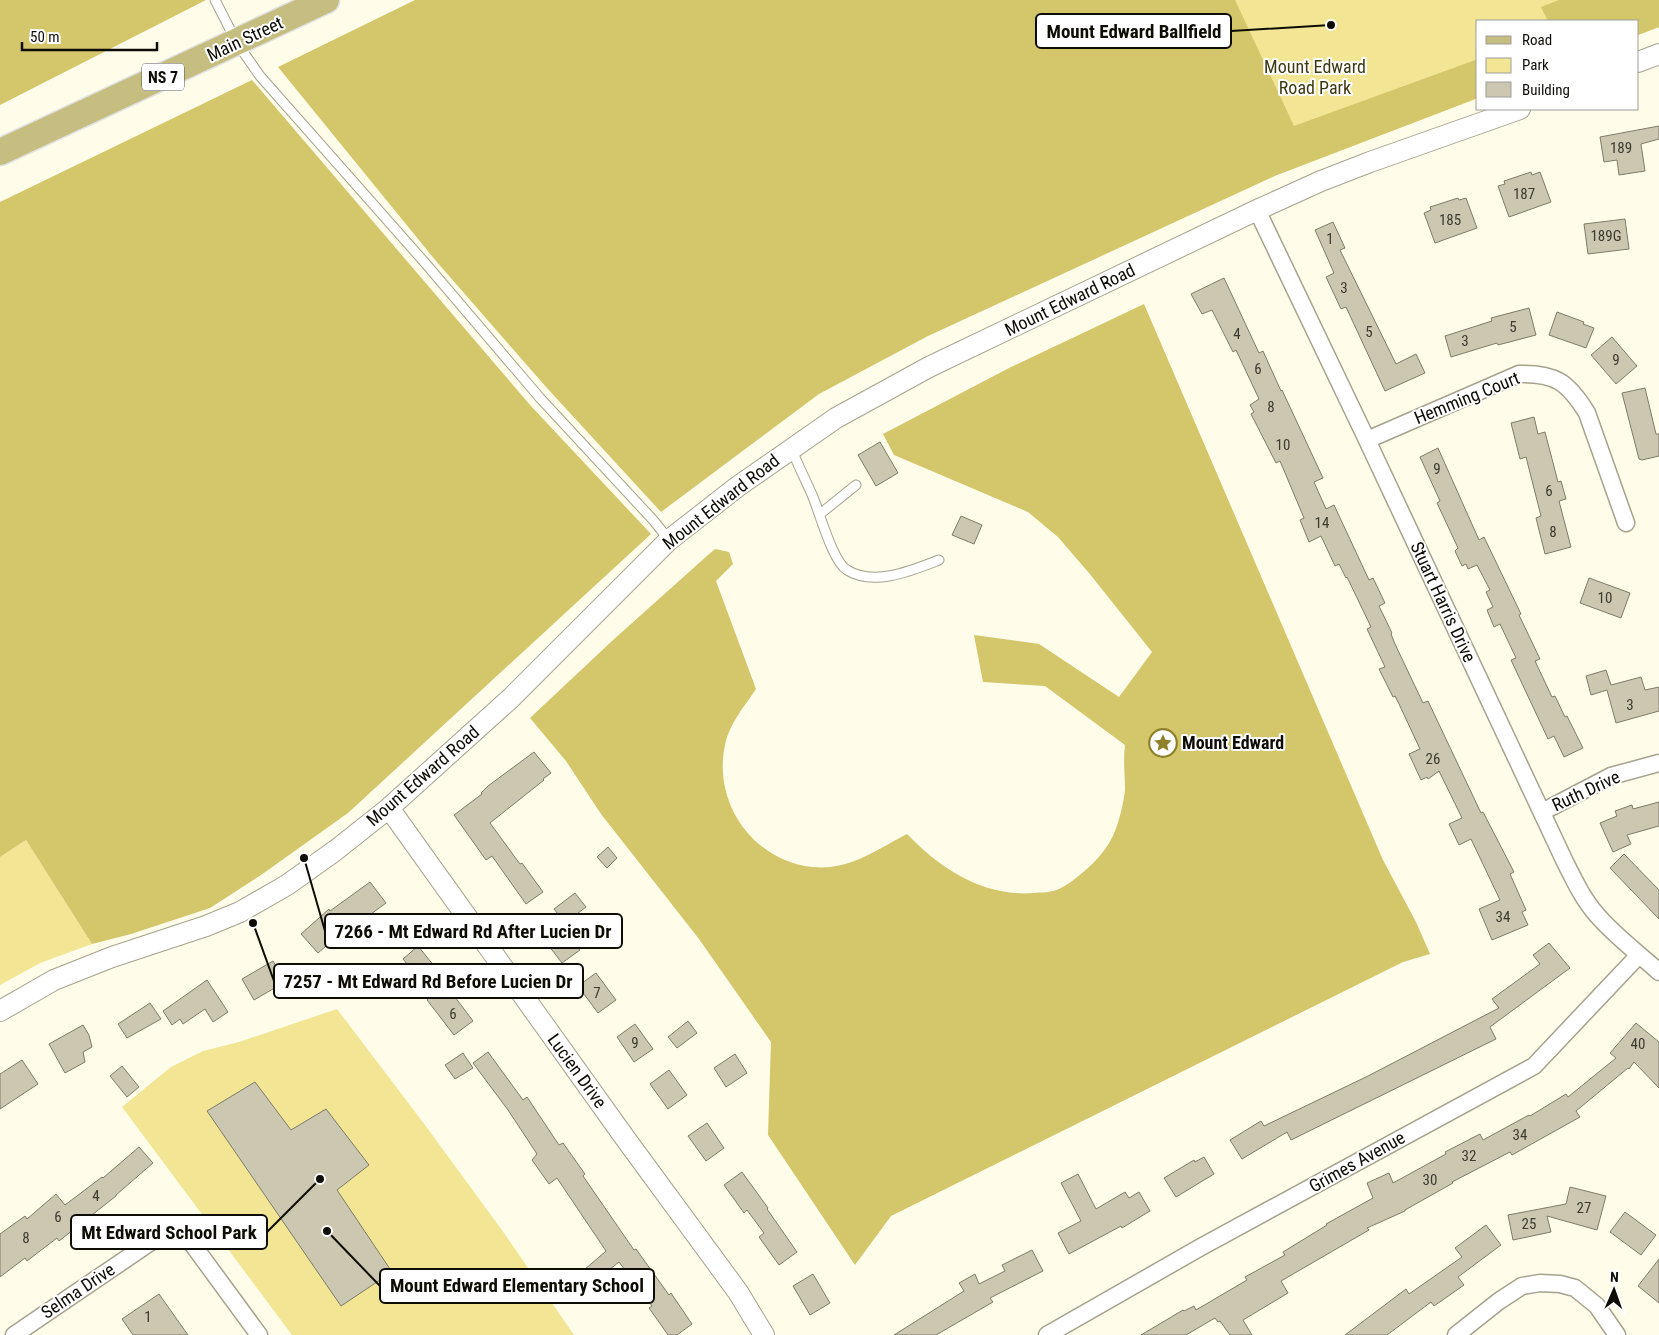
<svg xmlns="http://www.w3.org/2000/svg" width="1659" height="1335" viewBox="0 0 1659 1335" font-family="'Roboto Condensed',sans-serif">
<rect width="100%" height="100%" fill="#fffce9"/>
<!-- green -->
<path fill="#f2e594" d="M 1192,0 L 1659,0 L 1659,27 L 1638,35 L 1638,21 L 1478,21 L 1478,98 L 1277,175 Z
M 26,840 L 92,944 L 40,963 L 0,985 L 0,857 Z
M 337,1009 L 425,1125 L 504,1233 L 574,1335 L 292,1335 L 122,1107 L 171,1067 L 203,1051 L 239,1042 Z"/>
<!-- forest -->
<path fill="#d4c66a" d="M 0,0 L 206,0 L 0,105 Z
M 415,0 L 1235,0 L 1294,126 L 1478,59 L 1478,98 L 1277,175 L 928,336 L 819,394 L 661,512 L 547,388 L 436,261 L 278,67 Z
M 1559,0 L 1659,0 L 1659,27 L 1638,35 L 1638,21 L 1548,21 L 1541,7 Z
M 252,80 L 530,405 L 651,534 L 348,813 L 261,875 L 210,908 L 131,934 L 92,944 L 26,840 L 0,857 L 0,202 Z
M 1144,304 L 1383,860 L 1416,922 L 1430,954 L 1403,962 L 891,1216 L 855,1265 L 768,1135 L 771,1042 L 699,939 L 601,814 L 566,761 L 530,718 L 612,641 L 708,555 L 715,549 L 729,552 L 733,564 L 716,581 L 756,689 C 744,707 729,724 725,745 C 711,810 764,873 830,867 C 858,864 882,847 907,834 C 941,869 983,897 1034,893 C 1040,892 1047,893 1053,891 C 1064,888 1074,880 1082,873 C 1095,863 1109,847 1115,831 C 1119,822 1124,801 1125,790 C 1125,775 1123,760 1125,745 L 1045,686 L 983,682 L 974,635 L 1039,644 L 1119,697 L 1152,652 L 1089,573 L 1058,537 L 1028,512 L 894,455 L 883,434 L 1009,368 Z"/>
<!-- building -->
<path fill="#cbc7b1" stroke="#7e7b67" d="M 1659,126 L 1659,139 L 1641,144 L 1645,171 L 1619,175 L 1617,160 L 1604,162 L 1600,137 Z
M 1531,172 L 1532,175 L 1540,172 L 1551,202 L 1509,217 L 1498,186 L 1505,184 L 1504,181 Z
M 1458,198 L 1459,200 L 1466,198 L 1477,228 L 1435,243 L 1424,213 L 1431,210 L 1430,207 Z
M 1625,219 L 1629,249 L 1588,254 L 1584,224 Z
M 1333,222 L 1345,248 L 1340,250 L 1396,364 L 1416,354 L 1425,373 L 1385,391 L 1346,307 L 1341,309 L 1326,277 L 1334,273 L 1315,230 Z
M 1224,278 L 1259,353 L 1263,351 L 1281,391 L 1282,390 L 1323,478 L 1314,482 L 1326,509 L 1334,505 L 1369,580 L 1373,578 L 1385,603 L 1379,606 L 1392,633 L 1391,634 L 1395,644 L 1423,703 L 1428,701 L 1481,813 L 1483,812 L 1514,872 L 1510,874 L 1526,910 L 1522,912 L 1528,925 L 1492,940 L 1479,909 L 1500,900 L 1471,839 L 1459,845 L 1449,824 L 1462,818 L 1439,771 L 1428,779 L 1427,777 L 1421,780 L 1409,754 L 1420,749 L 1399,704 L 1395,696 L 1393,697 L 1379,669 L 1385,667 L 1367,629 L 1371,627 L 1347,577 L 1346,578 L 1339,564 L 1335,566 L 1321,536 L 1309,542 L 1300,520 L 1304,518 L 1280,461 L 1276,463 L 1251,414 L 1254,412 L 1250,405 L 1259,399 L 1236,350 L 1233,352 L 1212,310 L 1202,314 L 1191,294 Z
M 1529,308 L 1536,335 L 1498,345 L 1497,343 L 1451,357 L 1445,336 L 1492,321 L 1491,318 Z
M 1557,312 L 1584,322 L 1583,324 L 1594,328 L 1586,348 L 1549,335 Z
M 1612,337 L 1637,366 L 1616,384 L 1591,355 Z
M 1645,388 L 1656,434 L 1659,434 L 1659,456 L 1642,460 L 1639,459 L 1622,393 Z
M 1534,417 L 1538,434 L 1545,432 L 1558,482 L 1561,481 L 1566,499 L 1559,501 L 1571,547 L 1545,554 L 1536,518 L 1541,516 L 1526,457 L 1520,459 L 1511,423 Z
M 880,442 L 898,473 L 876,486 L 858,455 Z
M 1438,448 L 1479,540 L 1484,537 L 1521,614 L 1519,615 L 1540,659 L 1535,661 L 1552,697 L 1555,696 L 1565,717 L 1567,716 L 1583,748 L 1564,757 L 1554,736 L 1548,739 L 1511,660 L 1516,658 L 1500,624 L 1494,627 L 1487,610 L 1493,607 L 1486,592 L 1490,590 L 1477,565 L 1468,569 L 1466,564 L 1462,566 L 1455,551 L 1458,548 L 1437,503 L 1440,501 L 1420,457 Z
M 961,516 L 982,525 L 974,544 L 952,535 Z
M 1589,578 L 1630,593 L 1621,618 L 1580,603 Z
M 1606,670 L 1611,685 L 1641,677 L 1645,690 L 1659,687 L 1659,711 L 1616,723 L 1607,690 L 1591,695 L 1586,676 Z
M 534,752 L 551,773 L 543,779 L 544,780 L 490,823 L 520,864 L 522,863 L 543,892 L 526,904 L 492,856 L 486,860 L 454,815 L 482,794 L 481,793 L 488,786 Z
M 1659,802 L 1659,826 L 1627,835 L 1631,844 L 1613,852 L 1600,823 L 1617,816 L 1615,811 L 1632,805 L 1633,809 Z
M 608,847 L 617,858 L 607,868 L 597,857 Z
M 1624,854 L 1659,890 L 1659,919 L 1610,868 Z
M 370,882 L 386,903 L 352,928 L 350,925 L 318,953 L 301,934 L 329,909 L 330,911 Z
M 575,893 L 586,907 L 565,923 L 554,909 Z
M 560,924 L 580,950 L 562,963 L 542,937 Z
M 1549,943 L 1570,968 L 1490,1027 L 1496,1039 L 1291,1140 L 1287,1132 L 1242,1159 L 1230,1140 L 1261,1121 L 1264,1126 L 1368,1076 L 1499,1008 L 1492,999 L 1540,964 L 1533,955 Z
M 418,946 L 439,972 L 437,973 L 473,1021 L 454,1035 L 427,1000 L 432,995 L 403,959 Z
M 273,961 L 285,982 L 254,1000 L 242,979 Z
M 596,973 L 616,1000 L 598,1013 L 578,986 Z
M 207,980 L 228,1012 L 213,1022 L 205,1009 L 183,1024 L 180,1019 L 172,1025 L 163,1011 Z
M 150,1003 L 161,1019 L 127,1038 L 118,1024 Z
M 688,1021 L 697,1033 L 677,1048 L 668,1037 Z
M 1636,1023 L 1659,1042 L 1659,1088 L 1634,1062 L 1629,1069 L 1628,1068 L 1576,1111 L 1580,1117 L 1512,1155 L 1510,1152 L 1452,1182 L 1453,1183 L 1405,1210 L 1405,1211 L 1367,1228 L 1369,1230 L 1281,1281 L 1288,1293 L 1243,1320 L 1252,1335 L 1230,1335 L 1220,1321 L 1218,1322 L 1215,1318 L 1186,1335 L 1141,1335 L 1183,1310 L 1184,1311 L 1194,1306 L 1196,1310 L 1247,1280 L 1245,1277 L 1285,1255 L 1283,1252 L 1327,1225 L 1326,1224 L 1373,1198 L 1367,1183 L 1389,1173 L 1393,1183 L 1446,1154 L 1445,1152 L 1480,1134 L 1483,1140 L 1529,1115 L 1530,1116 L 1566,1094 L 1568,1097 L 1616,1058 L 1610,1053 Z
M 635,1024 L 653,1049 L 634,1062 L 617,1037 Z
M 83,1025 L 89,1035 L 92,1047 L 83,1052 L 85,1062 L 65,1073 L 49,1044 Z
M 488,1052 L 523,1100 L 527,1097 L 559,1145 L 563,1143 L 585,1174 L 583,1176 L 634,1250 L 636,1249 L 669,1295 L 671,1293 L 692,1324 L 677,1335 L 668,1335 L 649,1308 L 652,1306 L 619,1262 L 594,1282 L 584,1270 L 606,1251 L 557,1178 L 549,1184 L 532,1160 L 537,1154 L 508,1110 L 473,1063 Z
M 463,1053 L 473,1068 L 455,1079 L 445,1065 Z
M 735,1054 L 747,1073 L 726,1087 L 714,1068 Z
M 22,1060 L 38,1084 L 0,1109 L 0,1074 Z
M 122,1066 L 139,1087 L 127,1097 L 110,1076 Z
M 669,1070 L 687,1095 L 668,1109 L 650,1084 Z
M 255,1082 L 291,1130 L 326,1109 L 369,1165 L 337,1190 L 392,1272 L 341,1306 L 207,1111 Z
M 707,1123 L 724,1148 L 706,1161 L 688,1136 Z
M 139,1147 L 153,1163 L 116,1195 L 116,1196 L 59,1241 L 57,1238 L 27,1261 L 25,1258 L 0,1277 L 0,1234 L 25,1216 L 27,1219 L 56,1194 L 65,1205 L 102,1177 L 103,1178 Z
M 1204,1157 L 1214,1174 L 1176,1197 L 1164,1178 L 1194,1160 L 1195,1162 Z
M 742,1172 L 768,1208 L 767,1209 L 797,1252 L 779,1265 L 759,1237 L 764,1233 L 747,1210 L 744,1213 L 724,1185 Z
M 1078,1174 L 1096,1209 L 1125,1192 L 1129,1198 L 1139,1192 L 1150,1211 L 1122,1228 L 1121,1226 L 1069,1254 L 1058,1233 L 1081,1221 L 1061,1183 Z
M 1570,1187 L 1606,1196 L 1597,1230 L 1547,1216 L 1551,1232 L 1513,1240 L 1508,1215 L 1566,1204 Z
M 1625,1212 L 1656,1235 L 1641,1255 L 1610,1232 Z
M 1486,1225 L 1501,1245 L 1458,1277 L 1464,1285 L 1434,1306 L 1431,1302 L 1387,1335 L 1345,1335 L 1406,1289 L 1409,1294 L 1462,1257 L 1455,1248 Z
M 1032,1250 L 1043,1271 L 990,1298 L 993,1302 L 936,1335 L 894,1335 L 964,1291 L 959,1283 L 975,1274 L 979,1284 L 1005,1271 L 1002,1265 Z
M 1659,1259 L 1659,1303 L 1638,1286 Z
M 813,1274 L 830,1303 L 810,1315 L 793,1286 Z
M 159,1294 L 188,1335 L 133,1335 L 122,1319 Z"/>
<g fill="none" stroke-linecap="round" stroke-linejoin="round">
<defs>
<path id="service" d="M 215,0 L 237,43 L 260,76 L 426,264 L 540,398 L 654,521 L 669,540
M 791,448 C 798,465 806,481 813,497 C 820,514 833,562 847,570 C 874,587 913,570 939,560
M 820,514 L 856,485"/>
<path id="minor" d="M 1257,210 L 1367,440 L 1565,862 C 1574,880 1583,899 1597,915 C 1615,936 1638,953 1659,972
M 1367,440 L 1519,374 C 1555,373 1568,382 1587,413 L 1626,523
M 1542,812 L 1611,776 L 1659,763
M 14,1335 L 167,1231 C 179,1227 185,1236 193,1245 L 259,1335
M 1047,1335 L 1201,1247 L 1534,1066 L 1639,955
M 1456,1335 L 1499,1301 L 1522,1286 L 1540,1283 L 1560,1284 L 1575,1288 L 1597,1306 L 1617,1335"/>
<path id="tertiary" d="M 1638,62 L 1659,54
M 389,808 L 625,1138 L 738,1292 L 764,1335
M 0,1011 L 54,980 L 112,957 L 206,926 L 240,912 L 287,885 L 336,850 L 389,808 L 511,698 L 669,540 L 737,487 L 836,418 L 929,367 L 1257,210 L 1321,181 L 1370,162 L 1520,109"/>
<path id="primary" d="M 0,152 L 326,0"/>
</defs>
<!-- service casing -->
<use href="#service" stroke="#a5a28d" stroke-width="11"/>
<!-- minor casing -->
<use href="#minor" stroke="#a5a28d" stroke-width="19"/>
<!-- tertiary casing -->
<use href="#tertiary" stroke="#a5a28d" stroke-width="22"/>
<!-- primary casing -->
<use href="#primary" stroke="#e2e2e1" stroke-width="29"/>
<!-- service -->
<use href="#service" stroke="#fff" stroke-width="9"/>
<!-- minor -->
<use href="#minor" stroke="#fff" stroke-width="16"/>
<!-- tertiary -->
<use href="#tertiary" stroke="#fff" stroke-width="20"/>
<!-- primary -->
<use href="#primary" stroke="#c6bd80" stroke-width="26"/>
</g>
<!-- icons -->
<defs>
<symbol id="sight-ring" viewBox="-11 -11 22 22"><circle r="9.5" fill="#fff" stroke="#8f8129" stroke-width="1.5"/><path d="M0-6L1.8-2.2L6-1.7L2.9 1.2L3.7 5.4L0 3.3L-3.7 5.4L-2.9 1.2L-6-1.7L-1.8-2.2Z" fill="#8f8129"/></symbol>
</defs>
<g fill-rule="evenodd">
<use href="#sight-ring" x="1147" y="727" width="32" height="32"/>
</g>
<g text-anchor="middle" stroke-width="4" stroke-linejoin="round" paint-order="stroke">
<!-- number labels -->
<g font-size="15" fill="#3c3b30">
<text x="1621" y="153">189</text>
<text x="1524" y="199">187</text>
<text x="1450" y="225">185</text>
<text x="1606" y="241">189G</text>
<text x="1330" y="244">1</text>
<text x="1344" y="293">3</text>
<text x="1513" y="332">5</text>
<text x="1369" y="337">5</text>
<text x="1237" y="339">4</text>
<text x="1465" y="346">3</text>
<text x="1616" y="365">9</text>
<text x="1258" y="374">6</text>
<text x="1271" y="412">8</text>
<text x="1283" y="450">10</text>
<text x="1437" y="474">9</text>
<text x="1549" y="496">6</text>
<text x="1322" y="528">14</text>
<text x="1553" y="537">8</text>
<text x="1605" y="603">10</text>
<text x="1630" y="710">3</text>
<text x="1433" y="764">26</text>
<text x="1503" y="922">34</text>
<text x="597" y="998">7</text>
<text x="453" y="1019">6</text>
<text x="635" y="1048">9</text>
<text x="1638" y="1049">40</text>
<text x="1520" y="1140">34</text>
<text x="1469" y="1161">32</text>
<text x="1430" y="1185">30</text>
<text x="96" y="1201">4</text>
<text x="1584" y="1213">27</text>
<text x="58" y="1222">6</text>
<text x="1529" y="1229">25</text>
<text x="26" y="1243">8</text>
<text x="148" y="1322">1</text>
</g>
<!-- shield labels -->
<rect fill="#fff" stroke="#565550" stroke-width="1" x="142" y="63.5" width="42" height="27" rx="4"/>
<g font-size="16" font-weight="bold" fill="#0d0c05">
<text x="163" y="83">NS 7</text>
</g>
<!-- street labels -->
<g font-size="18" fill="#0d0c05" stroke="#fff">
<text transform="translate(245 39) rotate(-25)" y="6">Main Street</text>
<text transform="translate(1070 300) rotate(-26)" y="6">Mount Edward Road</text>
<text transform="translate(1467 398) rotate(-22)" y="6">Hemming Court</text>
<text transform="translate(721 502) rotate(-38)" y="6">Mount Edward Road</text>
<text transform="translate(1443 602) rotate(65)" y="6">Stuart Harris Drive</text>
<text transform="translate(423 776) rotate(-41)" y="6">Mount Edward Road</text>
<text transform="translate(1586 791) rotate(-25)" y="6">Ruth Drive</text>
<text transform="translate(577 1071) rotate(54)" y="6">Lucien Drive</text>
<text transform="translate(1357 1162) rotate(-29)" y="6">Grimes Avenue</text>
<text transform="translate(78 1291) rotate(-34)" y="6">Selma Drive</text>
</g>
<!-- park labels -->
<g font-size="18" fill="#3f3911" stroke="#fff">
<text x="1315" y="73">Mount Edward<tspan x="1315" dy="21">Road Park</tspan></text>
</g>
<!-- poi labels -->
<g font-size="18" font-weight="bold" fill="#0d0c05" stroke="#fff" text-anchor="start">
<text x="1182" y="749">Mount Edward</text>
</g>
</g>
<!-- callouts -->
<path fill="none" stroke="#0d0c05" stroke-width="2" d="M1331 25L1231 31M304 858L325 931M253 923L274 981M320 1179L267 1232M327 1231L380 1286"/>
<g fill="#0d0c05" stroke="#fff" stroke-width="2">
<circle cx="1331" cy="25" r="5"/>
<circle cx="304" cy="858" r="5"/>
<circle cx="253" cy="923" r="5"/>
<circle cx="320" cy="1179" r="5"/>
<circle cx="327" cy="1231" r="5"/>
</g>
<g fill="#fff" stroke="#0d0c05" stroke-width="2">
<rect x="1036" y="14" width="195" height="34" rx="5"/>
<rect x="325" y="914" width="297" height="34" rx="5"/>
<rect x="274" y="964" width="309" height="34" rx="5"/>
<rect x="71" y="1215" width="196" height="34" rx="5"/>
<rect x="380" y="1269" width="274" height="34" rx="5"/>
</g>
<g font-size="19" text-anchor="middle" font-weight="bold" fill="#0d0c05">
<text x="1134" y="38">Mount Edward Ballfield</text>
<text x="473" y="938">7266 - Mt Edward Rd After Lucien Dr</text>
<text x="428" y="988">7257 - Mt Edward Rd Before Lucien Dr</text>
<text x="169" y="1239">Mt Edward School Park</text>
<text x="517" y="1292">Mount Edward Elementary School</text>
</g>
<!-- legend -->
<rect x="1476" y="20" width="162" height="90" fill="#ffffff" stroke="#9e9e9b"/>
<rect x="1486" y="36" width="25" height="8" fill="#c6bd80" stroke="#9e9e9b"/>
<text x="1522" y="45" font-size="15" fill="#0d0c05">Road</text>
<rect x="1486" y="58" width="25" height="15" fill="#f2e594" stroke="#9e9e9b"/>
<text x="1522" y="70" font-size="15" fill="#0d0c05">Park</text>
<rect x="1486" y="82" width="25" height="15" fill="#cbc7b1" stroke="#9e9e9b"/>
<text x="1522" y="95" font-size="15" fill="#0d0c05">Building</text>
<!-- north arrow -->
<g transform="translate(1614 1290) rotate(2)" stroke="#ffffff" stroke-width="4" paint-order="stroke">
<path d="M0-4L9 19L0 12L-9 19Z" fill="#0d0c05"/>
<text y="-8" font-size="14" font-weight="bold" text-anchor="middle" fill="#0d0c05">N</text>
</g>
<!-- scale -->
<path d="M22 42v8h135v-8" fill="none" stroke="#0d0c05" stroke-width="2.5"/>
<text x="30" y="42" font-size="15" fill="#0d0c05" stroke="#ffffff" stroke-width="4" paint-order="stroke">50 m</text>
</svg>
